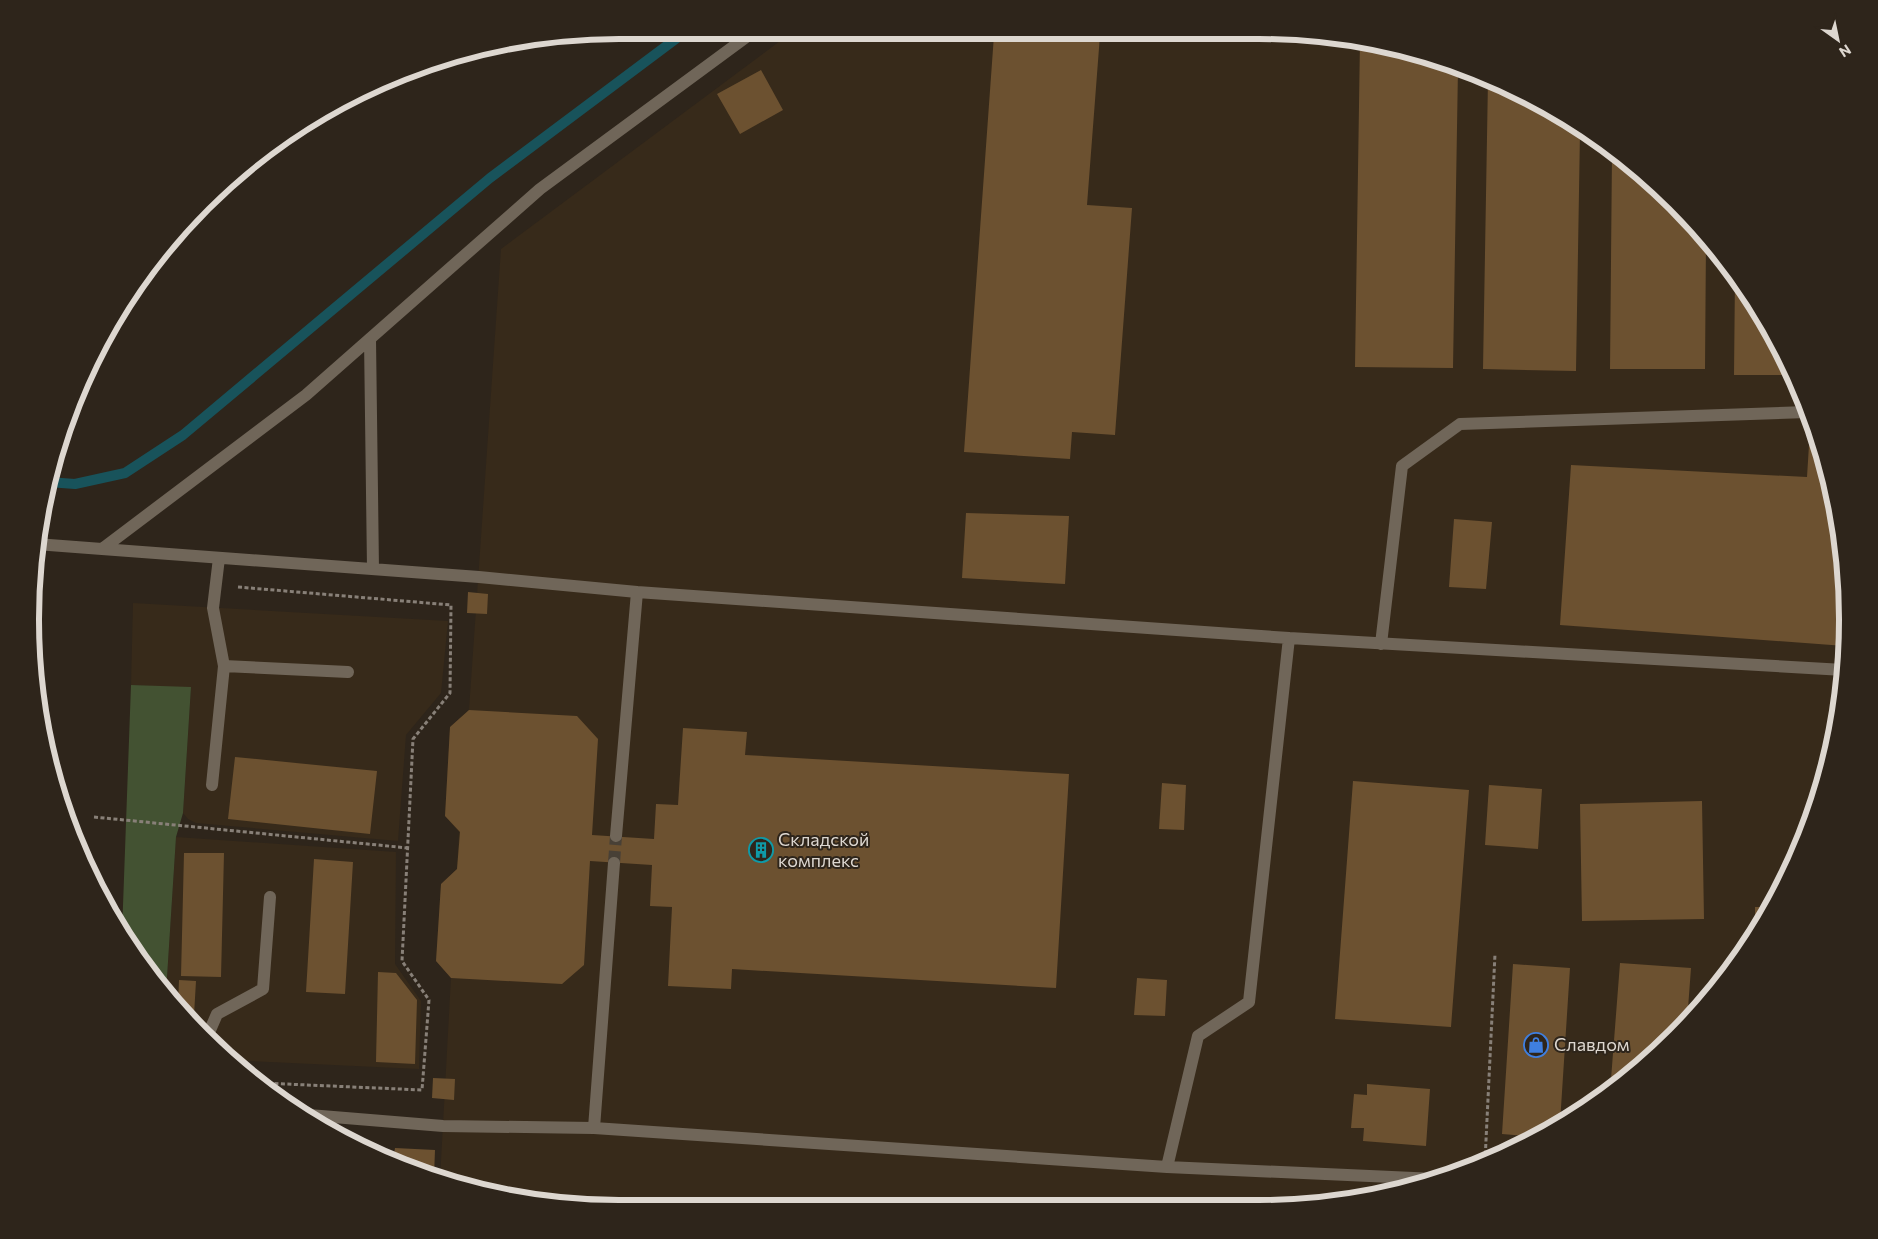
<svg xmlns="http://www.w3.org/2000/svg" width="1878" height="1239" viewBox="0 0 1878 1239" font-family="Commissioner,sans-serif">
<rect width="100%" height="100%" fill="#2e251b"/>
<!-- built -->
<path fill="#372a1a" d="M 788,35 L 1336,35 L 1411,50 L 1519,91 L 1647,176 L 1726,261 L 1787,359 L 1828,467 L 1847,581 L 1843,697 L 1817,809 L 1769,914 L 1702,1008 L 1617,1087 L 1519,1148 L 1411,1189 L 1297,1208 L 542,1204 L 467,1189 L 440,1179 L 451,978 L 436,961 L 441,884 L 457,869 L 459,832 L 445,816 L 450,727 L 469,710 L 501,249 Z
M 133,603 L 448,621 L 441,693 L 406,735 L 398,841 L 196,823 L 188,819 L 183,813 L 191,688 L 131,685 Z
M 176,837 L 396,852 L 395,964 L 421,1001 L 419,1069 L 228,1060 L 166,993 Z"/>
<!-- green -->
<path fill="#435232" d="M 131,685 L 191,687 L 183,813 L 176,837 L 166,993 L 152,979 L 122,933 Z"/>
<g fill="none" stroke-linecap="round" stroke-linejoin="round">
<!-- stream -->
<path stroke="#18535b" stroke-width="10" d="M 48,482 L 75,484 L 125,473 L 183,435 L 490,178 L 681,35"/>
</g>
<!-- building -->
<path fill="#6c5130" d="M 994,35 L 1100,35 L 1087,205 L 1132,208 L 1115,435 L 1072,432 L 1070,459 L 964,452 Z
M 1360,40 L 1411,50 L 1458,68 L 1453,368 L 1355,367 Z
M 761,70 L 783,110 L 740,134 L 717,94 Z
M 1488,79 L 1519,91 L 1580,132 L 1576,371 L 1483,369 Z
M 1612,153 L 1647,176 L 1706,240 L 1705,369 L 1610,369 Z
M 1735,275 L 1787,359 L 1793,375 L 1734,375 Z
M 1809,445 L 1819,445 L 1828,467 L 1847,581 L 1845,646 L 1560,625 L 1571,465 L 1807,477 Z
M 966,513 L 1069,516 L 1065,584 L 962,578 Z
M 1454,519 L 1492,522 L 1486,589 L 1449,587 Z
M 468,592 L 488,594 L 487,614 L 467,613 Z
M 469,710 L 577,716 L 598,739 L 592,835 L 654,839 L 656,804 L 678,805 L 683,728 L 747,732 L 745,755 L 1069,774 L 1056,988 L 732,969 L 731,989 L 668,986 L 672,907 L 650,906 L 652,865 L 590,861 L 584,965 L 562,984 L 451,978 L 436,961 L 441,884 L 457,869 L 460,832 L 445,816 L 450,727 Z
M 235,757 L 377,771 L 370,834 L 228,819 Z
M 1353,781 L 1469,790 L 1451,1027 L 1335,1019 Z
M 1162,783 L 1186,785 L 1184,830 L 1159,829 Z
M 1489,785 L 1542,789 L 1538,849 L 1485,845 Z
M 1702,801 L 1704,919 L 1582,921 L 1580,804 Z
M 184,853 L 224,853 L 221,977 L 181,976 Z
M 314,859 L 353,862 L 345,994 L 306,992 Z
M 1755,907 L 1772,907 L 1755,934 Z
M 1620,963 L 1691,968 L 1687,1022 L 1617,1087 L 1610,1092 Z
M 1513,964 L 1570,968 L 1560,1123 L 1538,1137 L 1502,1134 Z
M 378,972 L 396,973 L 417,1000 L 415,1064 L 376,1062 Z
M 1137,978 L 1167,980 L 1165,1016 L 1134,1015 Z
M 179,980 L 196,981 L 194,1015 L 186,1015 L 178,1006 Z
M 433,1078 L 455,1079 L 454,1100 L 432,1098 Z
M 1367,1084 L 1430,1089 L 1426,1146 L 1363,1141 L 1364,1128 L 1351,1128 L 1354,1094 L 1367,1095 Z
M 395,1148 L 435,1150 L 434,1176 L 393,1161 Z"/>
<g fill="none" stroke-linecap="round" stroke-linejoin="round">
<!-- minor-tunnel -->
<path stroke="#484036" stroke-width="12" stroke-dasharray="12 6" stroke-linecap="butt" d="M 614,863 L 616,836"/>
<!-- path -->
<path stroke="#888078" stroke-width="3" stroke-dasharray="4 2.5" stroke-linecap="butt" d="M 238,587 L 451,605 L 450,693 L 413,739 L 402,961 L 429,1000 L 422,1090 L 262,1083
M 94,817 L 408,848
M 373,1154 L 374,1143
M 1485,1161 L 1495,954"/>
<!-- minor -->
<path stroke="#706659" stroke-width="12" d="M 370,339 L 373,569
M 36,544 L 102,549 L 306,395 L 540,189 L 749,35
M 102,549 L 479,577 L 637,592 L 616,836
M 637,592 L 1289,638 L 1844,670
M 1381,644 L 1402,466 L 1460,424 L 1807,412
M 224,666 L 348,672
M 212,785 L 224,666 L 213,608 L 219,558
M 207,1037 L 217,1014 L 263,989 L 270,897
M 309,1115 L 443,1126 L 594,1128 L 614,863
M 594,1128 L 1167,1167 L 1436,1179
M 1167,1167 L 1198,1036 L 1249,1002 L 1289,638"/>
</g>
<!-- icons -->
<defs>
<symbol id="building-ring" viewBox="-11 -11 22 22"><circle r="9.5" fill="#2e251b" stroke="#0f9aa8" stroke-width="1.5"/><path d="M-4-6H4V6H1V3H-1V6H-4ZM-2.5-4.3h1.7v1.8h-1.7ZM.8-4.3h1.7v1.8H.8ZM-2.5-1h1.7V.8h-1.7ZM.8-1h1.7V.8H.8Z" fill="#0f9aa8"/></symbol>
<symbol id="shop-ring" viewBox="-11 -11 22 22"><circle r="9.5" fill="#2e251b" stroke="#3f7fe0" stroke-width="1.5"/><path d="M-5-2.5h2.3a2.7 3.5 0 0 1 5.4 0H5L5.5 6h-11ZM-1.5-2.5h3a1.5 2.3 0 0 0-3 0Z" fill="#3f7fe0"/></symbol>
</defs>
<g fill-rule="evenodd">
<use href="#building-ring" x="747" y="836" width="28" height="28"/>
<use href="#shop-ring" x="1522" y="1031" width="28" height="28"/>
</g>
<g text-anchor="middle" stroke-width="4" stroke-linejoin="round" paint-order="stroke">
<!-- poi labels -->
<g font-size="18" fill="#ddd7d0" stroke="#2e251b" text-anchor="start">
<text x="778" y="846">Складской<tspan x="778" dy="21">комплекс</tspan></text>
<text x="1554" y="1051">Славдом</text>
</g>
</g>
<!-- crop -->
<path d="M0 0H1878V1239H0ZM619 39H1259A580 580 0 0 1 1839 619V620A580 580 0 0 1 1259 1200H619A580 580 0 0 1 39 620V619A580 580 0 0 1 619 39Z" fill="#2e251b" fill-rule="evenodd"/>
<path fill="none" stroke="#ddd7d0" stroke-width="6" d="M619 39H1259A580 580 0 0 1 1839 619V620A580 580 0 0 1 1259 1200H619A580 580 0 0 1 39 620V619A580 580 0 0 1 619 39Z"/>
<!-- north arrow -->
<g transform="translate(1838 40) rotate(147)" stroke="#2e251b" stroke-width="4" paint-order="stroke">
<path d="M0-4L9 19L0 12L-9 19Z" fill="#ddd7d0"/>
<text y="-8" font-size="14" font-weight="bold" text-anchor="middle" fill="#ddd7d0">N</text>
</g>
</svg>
